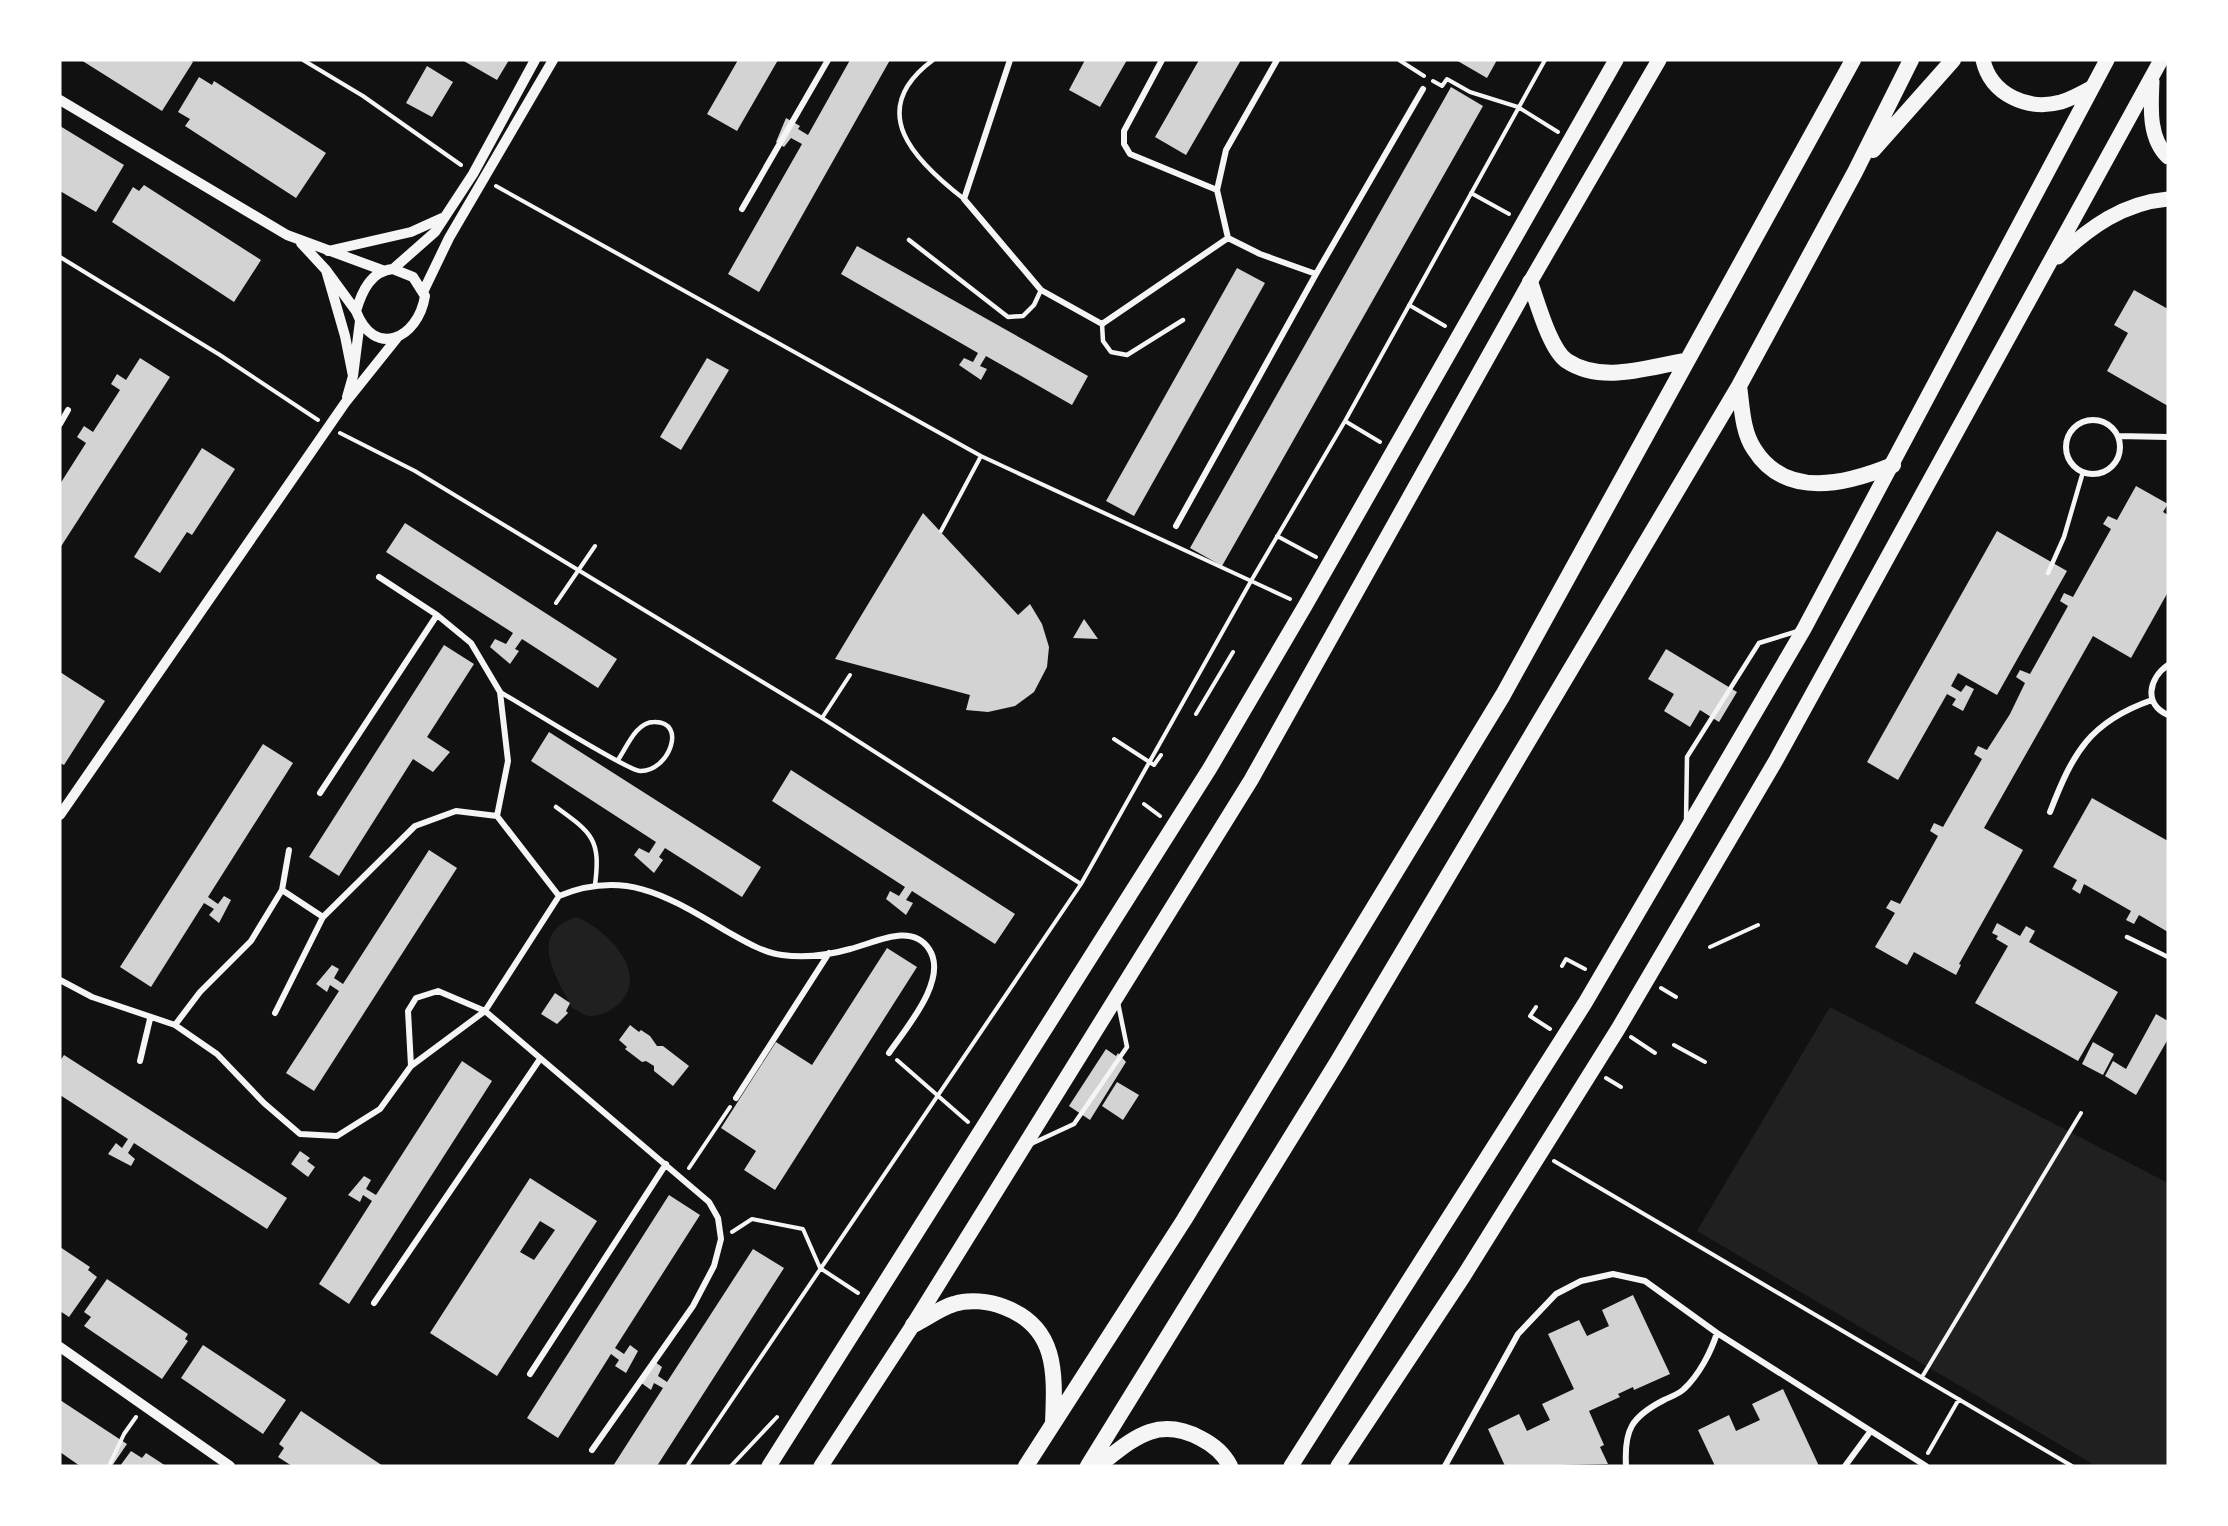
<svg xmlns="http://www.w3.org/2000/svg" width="2228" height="1526" viewBox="0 0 2228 1526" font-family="'Archivo Narrow',sans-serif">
<rect width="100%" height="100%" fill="#111"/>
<!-- green -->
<path fill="#202020" d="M 577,917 C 599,927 629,952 630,979 C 631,998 609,1017 589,1016 C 584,1015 577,1010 572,1008 C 556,976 526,933 577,917 Z
M 1830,1007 L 2168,1183 L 2168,1466 L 2096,1466 L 1697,1231 Z"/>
<!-- building -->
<path fill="#d3d3d3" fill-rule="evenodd" d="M 81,60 L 189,60 L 193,62 L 162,111 Z
M 462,60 L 509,60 L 497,80 Z
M 738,60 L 778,60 L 737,131 L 707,114 Z
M 850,60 L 890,60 L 759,292 L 728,274 L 802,144 L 791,138 L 784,147 L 776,142 L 786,118 L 800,126 L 798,129 L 808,135 Z
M 1085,60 L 1127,60 L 1100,107 L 1069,90 Z
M 1199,60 L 1241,60 L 1186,155 L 1155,137 Z
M 1456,60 L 1497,60 L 1487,78 Z
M 427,66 L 453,82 L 432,117 L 406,103 Z
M 199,77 L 212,85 L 214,81 L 326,153 L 296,198 L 185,126 L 190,119 L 178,112 Z
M 1451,87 L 1483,106 L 1222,566 L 1190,548 Z
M 60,126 L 124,165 L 96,212 L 60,191 Z
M 144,185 L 261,260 L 234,302 L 112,222 L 133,187 L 139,191 Z
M 857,246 L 1088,376 L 1072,405 L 986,356 L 980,366 L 987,369 L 981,380 L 959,365 L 964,358 L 973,362 L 978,353 L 841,274 Z
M 1237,268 L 1265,283 L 1134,516 L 1106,501 Z
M 2134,290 L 2168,309 L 2168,406 L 2107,371 L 2128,333 L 2114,325 Z
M 140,358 L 170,377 L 60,548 L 60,484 L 86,443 L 77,437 L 84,426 L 93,432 L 120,390 L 111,384 L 117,374 L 126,380 Z
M 707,358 L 729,370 L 681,450 L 660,437 Z
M 202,448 L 235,469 L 192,535 L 187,532 L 160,573 L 134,557 Z
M 2136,486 L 2168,504 L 2163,512 L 2168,515 L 2168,592 L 2131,658 L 2093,636 L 1984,828 L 2023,850 L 1959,964 L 1961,965 L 1956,975 L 1914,952 L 1907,965 L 1875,947 L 1895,913 L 1886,908 L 1891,900 L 1900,904 L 1938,836 L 1930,831 L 1934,823 L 1943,827 L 1982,759 L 1974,754 L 1978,746 L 1987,750 L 2010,714 L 2025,683 L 2016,677 L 2020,670 L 2030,674 L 2068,606 L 2060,601 L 2064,593 L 2073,597 L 2111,529 L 2103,524 L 2108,516 L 2117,520 Z
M 923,513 L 1018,615 L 1030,604 L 1042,624 L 1049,647 L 1047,667 L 1034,692 L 1015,706 L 988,712 L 966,710 L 970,695 L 835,659 Z
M 405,523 L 617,659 L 598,688 L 522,639 L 515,649 L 519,651 L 510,664 L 490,647 L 495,639 L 506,644 L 513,633 L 386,552 Z
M 1997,531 L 2067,571 L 1997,695 L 1958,673 L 1951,686 L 1961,692 L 1966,685 L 1974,689 L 1963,711 L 1952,705 L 1956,699 L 1947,694 L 1898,780 L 1867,762 Z
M 1084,619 L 1098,639 L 1073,638 Z
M 444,645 L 474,664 L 427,737 L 450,752 L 433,772 L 413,759 L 339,876 L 309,857 Z
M 1666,649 L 1737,692 L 1719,722 L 1700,710 L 1690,727 L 1664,711 L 1674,694 L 1648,679 Z
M 60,672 L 105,701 L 64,765 L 60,763 Z
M 549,732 L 761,867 L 742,897 L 665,848 L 659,857 L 663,860 L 654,873 L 634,855 L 639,848 L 649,853 L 656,842 L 531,761 Z
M 263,744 L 293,763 L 208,897 L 218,904 L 224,896 L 231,900 L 219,923 L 209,915 L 214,909 L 204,903 L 151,987 L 120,967 Z
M 791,770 L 1015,914 L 995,944 L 912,891 L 906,900 L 913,903 L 906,915 L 886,899 L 890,891 L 899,896 L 905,887 L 772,801 Z
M 2092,798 L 2168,841 L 2168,932 L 2139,915 L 2134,924 L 2126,920 L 2131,911 L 2084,884 L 2080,894 L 2072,889 L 2077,880 L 2053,867 Z
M 429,850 L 457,868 L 314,1091 L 286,1073 L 339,991 L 330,985 L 327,992 L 316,984 L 332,965 L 339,969 L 334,978 L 343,984 Z
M 1997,923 L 2020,936 L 2026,926 L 2035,931 L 2029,942 L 2118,992 L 2078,1061 L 1975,1003 L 2008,946 L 1996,939 L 1998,936 L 1992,933 Z
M 887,948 L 917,967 L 775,1190 L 744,1170 L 756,1151 L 721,1128 L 776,1042 L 812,1065 Z
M 555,993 L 570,1003 L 566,1011 L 568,1013 L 557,1024 L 541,1014 Z
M 2156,1014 L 2168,1021 L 2168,1039 L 2136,1095 L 2105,1076 L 2113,1061 L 2126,1069 Z
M 630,1025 L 639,1032 L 641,1030 L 650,1036 L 657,1046 L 663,1046 L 689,1066 L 673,1086 L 654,1071 L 654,1066 L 646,1061 L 642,1062 L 625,1049 L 627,1047 L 619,1040 Z
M 2093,1042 L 2114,1054 L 2103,1075 L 2082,1064 Z
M 1106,1049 L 1116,1056 L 1118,1053 L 1126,1062 L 1090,1120 L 1069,1106 Z
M 64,1055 L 287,1198 L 267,1229 L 134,1143 L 128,1153 L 135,1159 L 131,1166 L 108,1154 L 116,1143 L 122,1148 L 128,1139 L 60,1095 L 60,1061 Z
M 462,1061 L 492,1081 L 349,1304 L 319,1284 L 372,1201 L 363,1195 L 360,1202 L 348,1195 L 364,1176 L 371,1180 L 366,1189 L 376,1195 Z
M 1117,1082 L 1139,1095 L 1123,1120 L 1102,1106 Z
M 300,1151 L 310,1158 L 307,1161 L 315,1167 L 308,1177 L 291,1164 Z
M 530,1178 L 597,1221 L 497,1376 L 430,1333 ZM 540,1221 L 555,1230 L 534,1260 L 520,1252 Z
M 669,1195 L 700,1215 L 615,1348 L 624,1354 L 630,1345 L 638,1351 L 626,1373 L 615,1366 L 619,1360 L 611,1354 L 558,1438 L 527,1418 Z
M 60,1247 L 90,1267 L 88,1270 L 97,1277 L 69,1317 L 60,1311 Z
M 753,1249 L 784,1268 L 657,1466 L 613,1466 L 663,1388 L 654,1383 L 651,1390 L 640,1382 L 655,1362 L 662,1367 L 658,1376 L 667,1382 Z
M 107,1279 L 188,1334 L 185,1339 L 188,1341 L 162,1379 L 84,1326 L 91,1317 L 84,1312 Z
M 1633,1295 L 1670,1374 L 1634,1390 L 1633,1387 L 1618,1394 L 1620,1397 L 1589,1411 L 1604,1445 L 1600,1447 L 1608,1464 L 1505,1466 L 1488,1429 L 1519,1414 L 1527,1431 L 1550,1420 L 1542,1404 L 1574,1389 L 1548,1334 L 1579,1320 L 1587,1336 L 1609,1326 L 1602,1310 Z
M 203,1345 L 286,1400 L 263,1434 L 181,1378 Z
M 1783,1389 L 1819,1466 L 1715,1466 L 1698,1430 L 1729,1415 L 1736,1431 L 1760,1420 L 1752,1404 Z
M 60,1400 L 127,1444 L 112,1466 L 80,1466 L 60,1452 Z
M 301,1411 L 347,1442 L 383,1466 L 292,1466 L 278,1457 L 284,1448 L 279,1444 Z
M 131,1451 L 142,1458 L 146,1453 L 166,1466 L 120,1466 Z"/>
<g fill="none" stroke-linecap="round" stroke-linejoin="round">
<!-- path -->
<path stroke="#f5f5f5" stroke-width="4" d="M 303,60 L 363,96 L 461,165
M 1399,60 L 1424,76
M 1433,81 L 1442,86 L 1447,79 L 1470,92 L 1518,107 L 1558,132
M 496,186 L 981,456 L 1290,599
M 1471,193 L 1509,214
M 60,257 L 220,355 L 318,420
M 1409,305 L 1445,326
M 1345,421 L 1380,442
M 340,433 L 415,471 L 822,718 L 850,675
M 941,531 L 981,456
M 1277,536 L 1316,557
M 556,603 L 595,546
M 1196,714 L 1233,652
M 1114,739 L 1154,765 L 1161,755
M 1144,804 L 1160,816
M 1081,884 L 1251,581 L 1345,421 L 1545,60
M 1710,947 L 1758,925
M 1562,966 L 1566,959 L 1585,969
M 1661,988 L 1676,997
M 1536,1007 L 1530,1016 L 1550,1029
M 1631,1037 L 1655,1053
M 1674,1045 L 1705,1062
M 897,1060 L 968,1122
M 1606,1078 L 1621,1087
M 1554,1161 L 2072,1466
M 689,1168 L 730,1107
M 732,1232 L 752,1219 L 803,1229 L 820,1268 L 858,1293
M 1922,1377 L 2081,1113
M 1928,1453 L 1959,1399
M 109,1466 L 124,1434 L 136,1417
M 687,1466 L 1081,884 L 822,718
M 731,1466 L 777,1417"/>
<!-- service -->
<path stroke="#f5f5f5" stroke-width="4.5" d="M 933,60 C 864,111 915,161 964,199
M 909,240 L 1008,317 L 1023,316 L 1034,305 L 1041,290
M 1102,324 L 1103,341 L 1111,352 L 1127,355 L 1183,320
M 2048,573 L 2064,537 L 2083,472
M 500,692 C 520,703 628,771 640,771 C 669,772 688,721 654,722 C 636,722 627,747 618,760
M 556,807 C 592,833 601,839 595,885
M 1686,822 L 1687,757 L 1759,643 L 1798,631
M 2127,937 L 2168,957
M 1033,1143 L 1074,1124 L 1127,1047 L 1118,1003"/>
<!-- minor -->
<path stroke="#f5f5f5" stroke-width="6" d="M 1010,60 L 964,199 L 1041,290 L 1102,324 L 1228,238 L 1260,254 L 1316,274 L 1176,526
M 1162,60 L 1124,131 L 1124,144 L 1130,154 L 1217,190
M 742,209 L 828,60
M 1228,238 L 1217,190 L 1226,150 L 1277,60
M 1316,274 L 1423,89
M2066 447a27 27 0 1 1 54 0a27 27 0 1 1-54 0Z
M 60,424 L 68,410
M 2118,436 L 2168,437
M 379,577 L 437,615 L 471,643 L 500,692 L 508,761 L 497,816
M 2168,665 C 2149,678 2143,704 2168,715
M 320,793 L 437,615
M 2050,812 C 2073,753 2089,722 2152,700
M 282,890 L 323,917
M 559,896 C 627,868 670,898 728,932 C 744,941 764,953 782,955 C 804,958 829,955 850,949 C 875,943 911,922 929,949 C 949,979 906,1028 889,1053
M 60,980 L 92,997 L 175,1025 L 217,1054 L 264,1103 L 300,1134 L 337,1136 L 380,1109 L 411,1066 L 485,1011 L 559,896 L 497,816 L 456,811 L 415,826 L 323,917 L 275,1013
M 175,1025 L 200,992 L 251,941 L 282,890 L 289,850
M 140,1061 L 150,1019
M 411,1066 L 408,1011 L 416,998 L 438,991 L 485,1011 L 709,1202 L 718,1218 L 721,1239 L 714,1266 L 693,1306 L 592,1450
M 736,1098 L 829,953
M 374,1303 L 540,1059
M 530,1374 L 666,1164
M 1445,1466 L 1518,1334 L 1556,1294 L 1581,1281 L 1613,1274 L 1645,1281 L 1717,1333 L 1926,1466
M 1626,1466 C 1624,1430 1631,1417 1664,1400 C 1670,1397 1679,1394 1684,1389 C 1699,1375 1711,1352 1717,1333
M 1845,1466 L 1870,1432"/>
<!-- tertiary -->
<path stroke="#f5f5f5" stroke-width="10" d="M 60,100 L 287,235 L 382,270
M 301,243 L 326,270 L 356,311
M 328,251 L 411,232 L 442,218
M 393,269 L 435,232 L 473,174 L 535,60
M 393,269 L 413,277 L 425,296 C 418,339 374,359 356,311 C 362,291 371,271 393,269 Z
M 326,270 L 345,336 L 353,376
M 423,292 L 449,238 L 553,60
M 347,397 L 353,376 L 360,321
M 60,815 L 345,403 L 397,338
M 60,1347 L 230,1466"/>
<!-- primary -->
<path stroke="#f5f5f5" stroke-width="15" d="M 1983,60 C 1991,95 2028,111 2061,102 C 2071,99 2082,93 2091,88
M 2152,81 C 2151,106 2148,138 2168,157
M 2058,257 C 2090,227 2123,203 2168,199
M 769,1466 L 1210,768 L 1305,606 L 1616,60
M 821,1466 L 913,1325 L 1251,780 L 1530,282 L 1659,60
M 1291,1466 L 1585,1003 L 1804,629 L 2107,60
M 1338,1466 L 1463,1277 L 1618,1029 L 1775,762 L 2161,60"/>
<!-- trunk -->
<path stroke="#f5f5f5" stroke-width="16" d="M 1873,150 L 1953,60
M 1530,282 C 1537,301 1550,350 1567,361 C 1602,384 1648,367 1685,361
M 1739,386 C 1742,406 1742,431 1754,449 C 1786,500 1847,484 1893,465
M 913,1325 C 926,1319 940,1308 954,1304 C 969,1299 989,1301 1004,1307 C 1058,1327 1055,1374 1053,1423
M 1026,1466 L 1184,1220 L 1503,695 L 1853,60
M 1088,1466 L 1338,1061 L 1739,386 L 1855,172 L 1911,60
M 1098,1466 C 1132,1440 1156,1415 1200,1438 C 1212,1444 1224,1454 1230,1466"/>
</g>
<!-- border -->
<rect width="2228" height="1526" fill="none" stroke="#ffffff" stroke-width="123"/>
</svg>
